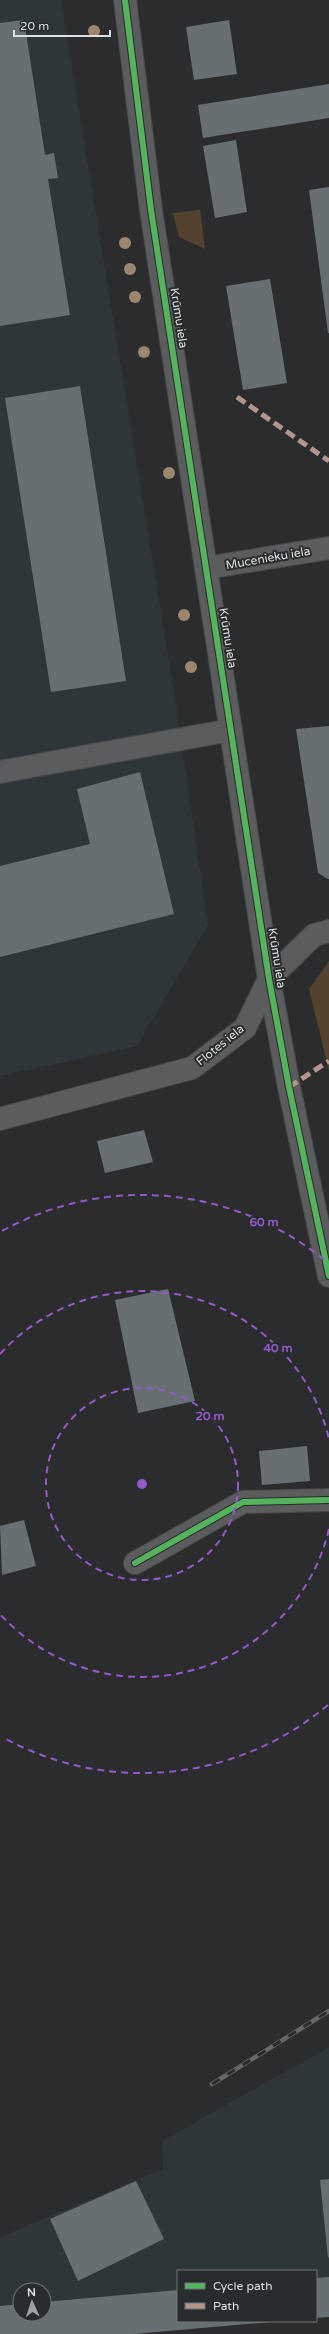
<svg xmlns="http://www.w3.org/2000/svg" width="329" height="2334" viewBox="0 0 329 2334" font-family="'Varela Round',sans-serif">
<rect width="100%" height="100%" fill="#2a2c2d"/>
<!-- built -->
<path fill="#2f363a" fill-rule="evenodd" d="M 0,0 L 61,0 L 174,692 L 208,925 L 137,1046 L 0,1076 Z
M 329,2047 L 329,2309 L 316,2310 L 316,2271 L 178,2271 L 178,2319 L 0,2332 L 0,2237 L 163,2169 L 162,2141 ZM 20,2290 L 44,2290 L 44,2314 L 20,2314 Z"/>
<!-- grass -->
<path fill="#54422f" d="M 200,210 L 205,249 L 179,237 L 173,213 Z
M 329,961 L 329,1071 L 309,989 Z"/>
<!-- building -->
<path fill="#686f73" d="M 24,20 L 45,155 L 54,153 L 58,178 L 48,179 L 70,315 L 0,326 L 0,23 Z
M 229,20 L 237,74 L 194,80 L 186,27 Z
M 329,84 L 329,118 L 203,138 L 198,105 Z
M 236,140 L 247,212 L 215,218 L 203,146 Z
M 329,187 L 329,333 L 328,333 L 309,190 Z
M 270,279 L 287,383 L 243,390 L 226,286 Z
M 80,386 L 126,681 L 51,692 L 5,398 Z
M 329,726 L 329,879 L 328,879 L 318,873 L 296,729 Z
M 140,772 L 174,914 L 0,957 L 0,866 L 90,844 L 77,789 Z
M 144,1130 L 153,1162 L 105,1173 L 97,1141 Z
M 168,1289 L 195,1401 L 138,1413 L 115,1300 Z
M 307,1446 L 310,1481 L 262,1485 L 259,1451 Z
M 24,1520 L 36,1566 L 2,1575 L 0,1526 Z
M 329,2179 L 329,2257 L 328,2258 L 320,2180 Z
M 136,2181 L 164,2239 L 78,2281 L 50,2219 Z
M 329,2277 L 329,2317 L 316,2318 L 316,2278 Z
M 178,2290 L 178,2321 L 271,2322 L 134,2334 L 0,2334 L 0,2306 L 20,2304 L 20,2314 L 44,2314 L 44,2302 Z"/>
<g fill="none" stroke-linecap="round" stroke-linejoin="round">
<defs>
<path id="minor" d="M 125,0 L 151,210 L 269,979 L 289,1087 L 329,1276
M 206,568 L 329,548
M 0,772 L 231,730
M 0,1119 L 192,1068 L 245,1028 L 269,979 L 314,935 L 329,931
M 135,1563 L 243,1502 L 329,1500"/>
</defs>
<!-- minor casing -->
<use href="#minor" stroke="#47494a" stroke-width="24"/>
<!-- minor -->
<use href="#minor" stroke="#5a5c5d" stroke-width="22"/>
<defs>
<path id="rail" d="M 212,2084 L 329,2011"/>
</defs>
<!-- rail casing -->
<use href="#rail" stroke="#666868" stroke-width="4.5"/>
<!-- rail -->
<use href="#rail" stroke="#292c2e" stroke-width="3" stroke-dasharray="9" stroke-linecap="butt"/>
<!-- quiet -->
<path stroke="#b2968c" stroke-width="5" stroke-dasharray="10 5" stroke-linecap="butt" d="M 237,397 L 329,461
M 289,1087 L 329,1061"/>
<defs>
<path id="cycleway" d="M 125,0 L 151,210 L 269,979 L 289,1087 L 329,1276
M 135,1563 L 243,1502 L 329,1500"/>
</defs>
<!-- cycleway casing -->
<use href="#cycleway" stroke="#292c2e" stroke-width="8"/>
<!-- cycleway -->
<use href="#cycleway" stroke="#56b35d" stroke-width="6"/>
</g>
<!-- trees -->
<g fill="#9c866e">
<circle cx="94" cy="31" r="6"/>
<circle cx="125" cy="243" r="6"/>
<circle cx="130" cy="269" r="6"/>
<circle cx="135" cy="297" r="6"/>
<circle cx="144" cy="352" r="6"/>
<circle cx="169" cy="473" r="6"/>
<circle cx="184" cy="615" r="6"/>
<circle cx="191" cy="667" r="6"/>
</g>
<!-- distance rings -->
<g fill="none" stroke="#9459c8" stroke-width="2" stroke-dasharray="7 5">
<circle cx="142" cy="1484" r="96"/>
<path d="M329 1529A192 192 0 0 1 0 1614M0 1354A192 192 0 0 1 329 1439"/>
<path d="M328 1705A289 289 0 0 1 2 1737M2 1231A289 289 0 0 1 328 1263"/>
</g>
<g text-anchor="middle" stroke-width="4" stroke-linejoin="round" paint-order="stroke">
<!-- street labels -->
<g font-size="12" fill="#dddfe1" stroke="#292c2e">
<text transform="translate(179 318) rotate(81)" y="4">Krūmu iela</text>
<text transform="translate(268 558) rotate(-10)" y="4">Mucenieku iela</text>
<text transform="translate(228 638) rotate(81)" y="4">Krūmu iela</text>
<text transform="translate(277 958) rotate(81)" y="4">Krūmu iela</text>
<text transform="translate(220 1045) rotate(-39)" y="4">Flotes iela</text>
</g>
</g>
<circle cx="142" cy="1484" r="6" fill="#9459c8" stroke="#292c2e" stroke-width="2"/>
<g font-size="12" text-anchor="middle" font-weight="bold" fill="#9459c8" stroke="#292c2e" stroke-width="4" stroke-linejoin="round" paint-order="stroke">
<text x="264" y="1226">60 m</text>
<text x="278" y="1352">40 m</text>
<text x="210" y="1420">20 m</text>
</g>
<!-- legend -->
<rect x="177" y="2270" width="140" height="52" fill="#292c2e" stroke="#717476"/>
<rect x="185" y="2283" width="20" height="6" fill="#56b35d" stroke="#717476"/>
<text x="213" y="2290" font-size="12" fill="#dddfe1">Cycle path</text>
<rect x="185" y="2303" width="20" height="6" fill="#b2968c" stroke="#717476"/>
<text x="213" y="2310" font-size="12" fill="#dddfe1">Path</text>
<!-- north arrow -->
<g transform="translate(32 2302) rotate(357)"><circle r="19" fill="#292c2e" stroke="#717476"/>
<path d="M0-3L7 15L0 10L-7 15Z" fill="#9ea0a2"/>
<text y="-6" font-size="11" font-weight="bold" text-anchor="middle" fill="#dddfe1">N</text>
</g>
<!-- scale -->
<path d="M14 30v6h96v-6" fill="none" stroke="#dddfe1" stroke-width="2"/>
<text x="20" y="30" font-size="12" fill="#dddfe1" stroke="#292c2e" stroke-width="3" paint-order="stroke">20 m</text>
</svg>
